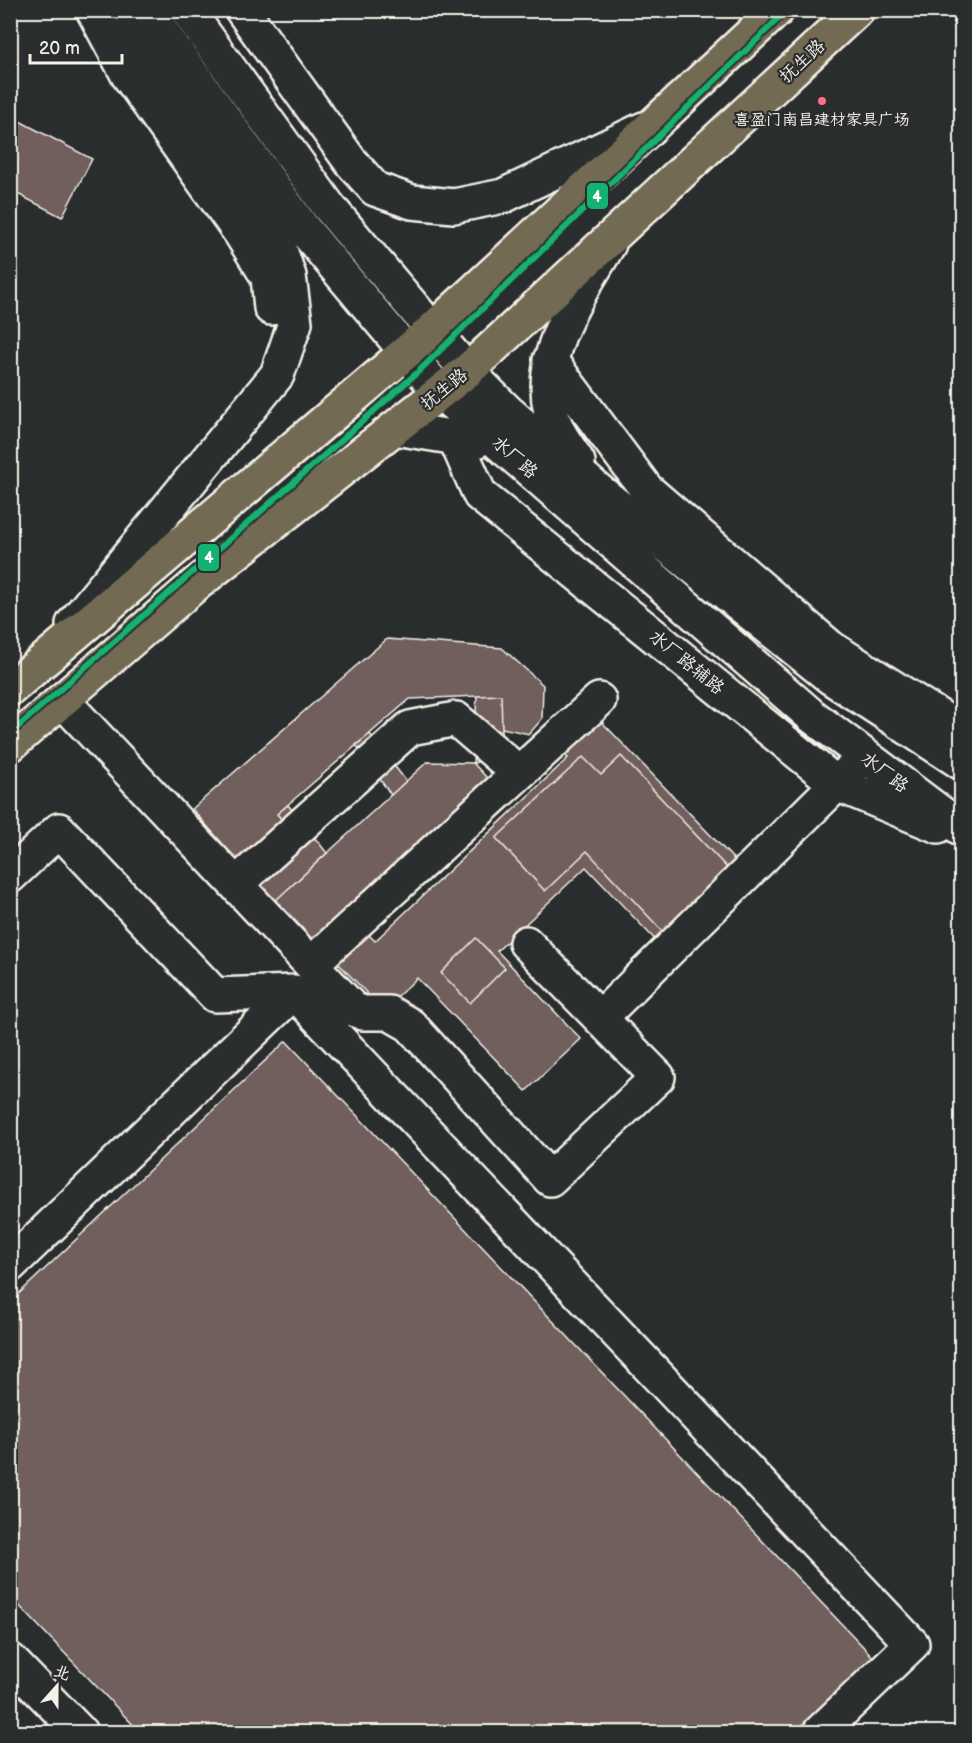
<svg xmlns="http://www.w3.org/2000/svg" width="972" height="1743" viewBox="0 0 972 1743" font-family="'Balsamiq Sans','LXGW WenKai TC',sans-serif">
<rect width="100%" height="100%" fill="#2a2d2e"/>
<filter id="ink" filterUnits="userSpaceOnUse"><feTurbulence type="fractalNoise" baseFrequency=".0167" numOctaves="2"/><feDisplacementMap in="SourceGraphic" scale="12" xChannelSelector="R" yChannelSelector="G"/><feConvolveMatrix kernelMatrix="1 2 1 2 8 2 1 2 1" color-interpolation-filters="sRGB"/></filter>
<g filter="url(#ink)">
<!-- building -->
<path fill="#705e5b" stroke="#f4f1e8" stroke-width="1.5" d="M 10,116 L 92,159 L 62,217 L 10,190 Z
M 387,639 L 502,648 L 543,685 L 542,719 L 529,734 L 502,728 L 501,695 L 410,699 L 277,814 L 305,846 L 259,885 L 192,809 Z
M 501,695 L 502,728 L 498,757 L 473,763 L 477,696 Z
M 599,719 L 746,872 L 664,949 L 586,867 L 497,951 L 581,1039 L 526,1091 L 417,978 L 383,1010 L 336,961 L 366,932 L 375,941 L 568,758 L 563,753 Z
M 370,734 L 406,781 L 391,795 L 356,745 Z
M 621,756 L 731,872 L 665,934 L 587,851 L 545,891 L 496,838 L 583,757 L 601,775 Z
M 427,762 L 473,763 L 487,778 L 312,939 L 276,900 Z
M 288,805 L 327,853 L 276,900 L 259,885 L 305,846 L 277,814 Z
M 476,938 L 505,968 L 470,1003 L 441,973 Z
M 286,1041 L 875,1659 L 797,1732 L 140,1732 L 10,1596 L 10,1302 Z"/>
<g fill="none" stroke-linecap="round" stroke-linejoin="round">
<defs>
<path id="minor" d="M 93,10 L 128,75 L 241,234 L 268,277 L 271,308
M 146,10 L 302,227 L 440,392 L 812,716 L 962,829
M 187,10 L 329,207 L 467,371 L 507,411 L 593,486 L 830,677 L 962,763
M 242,10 L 351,162 L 375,189 L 412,202 L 454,206 L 503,196 L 644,129
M 550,360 L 647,490 L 831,648 L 962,731
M 395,428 L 476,441
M 455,438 L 480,495 L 837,784 L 938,826
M 578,462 C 571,451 563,441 558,431 C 526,366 578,297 609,244
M 73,624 L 277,375 L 295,323 L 289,276 L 276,238 L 164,82 L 134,20
M 62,700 L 353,1009 L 363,1013 L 389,1013 L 410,1025 L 550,1179 L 658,1077 L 526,943
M 10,876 L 59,830 L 215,995 L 294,992 L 912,1644 L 820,1732
M 236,884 L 410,728 L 456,719 L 519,773
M 311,964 L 599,700
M 600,1018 L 853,768
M 10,1265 L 294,992
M 10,1660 L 80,1732"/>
<path id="major" d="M 10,689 L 431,331 L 777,10
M 10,745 L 195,585 L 467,371 L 857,10"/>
</defs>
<!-- minor casing -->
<use href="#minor" stroke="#f4f1e8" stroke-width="38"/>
<!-- major casing -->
<use href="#major" stroke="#f4f1e8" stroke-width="38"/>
<!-- minor -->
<use href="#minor" stroke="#2a2d2e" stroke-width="33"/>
<!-- major -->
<use href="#major" stroke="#736b52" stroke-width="33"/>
<defs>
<path id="metro-1" d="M 10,734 L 419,371 L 787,10"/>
</defs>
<!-- metro-1 casing -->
<use href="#metro-1" stroke="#2a2d2e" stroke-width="10"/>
<!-- metro-1 -->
<use href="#metro-1" stroke="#13b270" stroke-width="6"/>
</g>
</g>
<!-- markers -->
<circle fill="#fb6d88" stroke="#2a2d2e" stroke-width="2" cx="822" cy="101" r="5"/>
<g text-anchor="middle" stroke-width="4.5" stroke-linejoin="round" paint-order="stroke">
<!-- bus labels -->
<g font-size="16" fill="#f4f1e8" stroke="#2a2d2e">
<text x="822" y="125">喜盈门南昌建材家具广场</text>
</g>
<!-- street labels -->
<g font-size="18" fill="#f4f1e8" stroke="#2a2d2e">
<text transform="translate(802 61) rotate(-43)" y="6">抚生路</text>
<text transform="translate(444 389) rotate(-39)" y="6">抚生路</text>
<text transform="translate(515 457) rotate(41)" y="6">水厂路</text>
<text transform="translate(687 662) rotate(39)" y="6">水厂路辅路</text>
<text transform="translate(885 772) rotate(37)" y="6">水厂路</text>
</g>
</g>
<g stroke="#2a2d2e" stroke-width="2">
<rect x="586" y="182" width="23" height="28" rx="6" fill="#13b270"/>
<rect x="197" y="543" width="23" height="29" rx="6" fill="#13b270"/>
</g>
<g font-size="16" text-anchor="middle" font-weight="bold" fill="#fff">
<text x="597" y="202">4</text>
<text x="209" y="563">4</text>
</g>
<!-- margin -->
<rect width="972" height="1743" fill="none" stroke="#2a2d2e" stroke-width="36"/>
<rect x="18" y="18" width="936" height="1707" fill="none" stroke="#f4f1e8" stroke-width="2" filter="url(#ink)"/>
<!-- north arrow -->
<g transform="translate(57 1686) rotate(21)" stroke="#2a2d2e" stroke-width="4.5" paint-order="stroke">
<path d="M0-4.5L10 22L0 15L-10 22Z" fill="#f4f1e8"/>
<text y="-9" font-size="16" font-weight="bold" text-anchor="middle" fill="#f4f1e8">北</text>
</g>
<!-- scale -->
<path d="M30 54v9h92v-9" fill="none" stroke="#f4f1e8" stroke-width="3"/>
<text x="39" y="54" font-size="18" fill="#f4f1e8" stroke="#2a2d2e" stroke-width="4.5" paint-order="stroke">20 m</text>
</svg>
